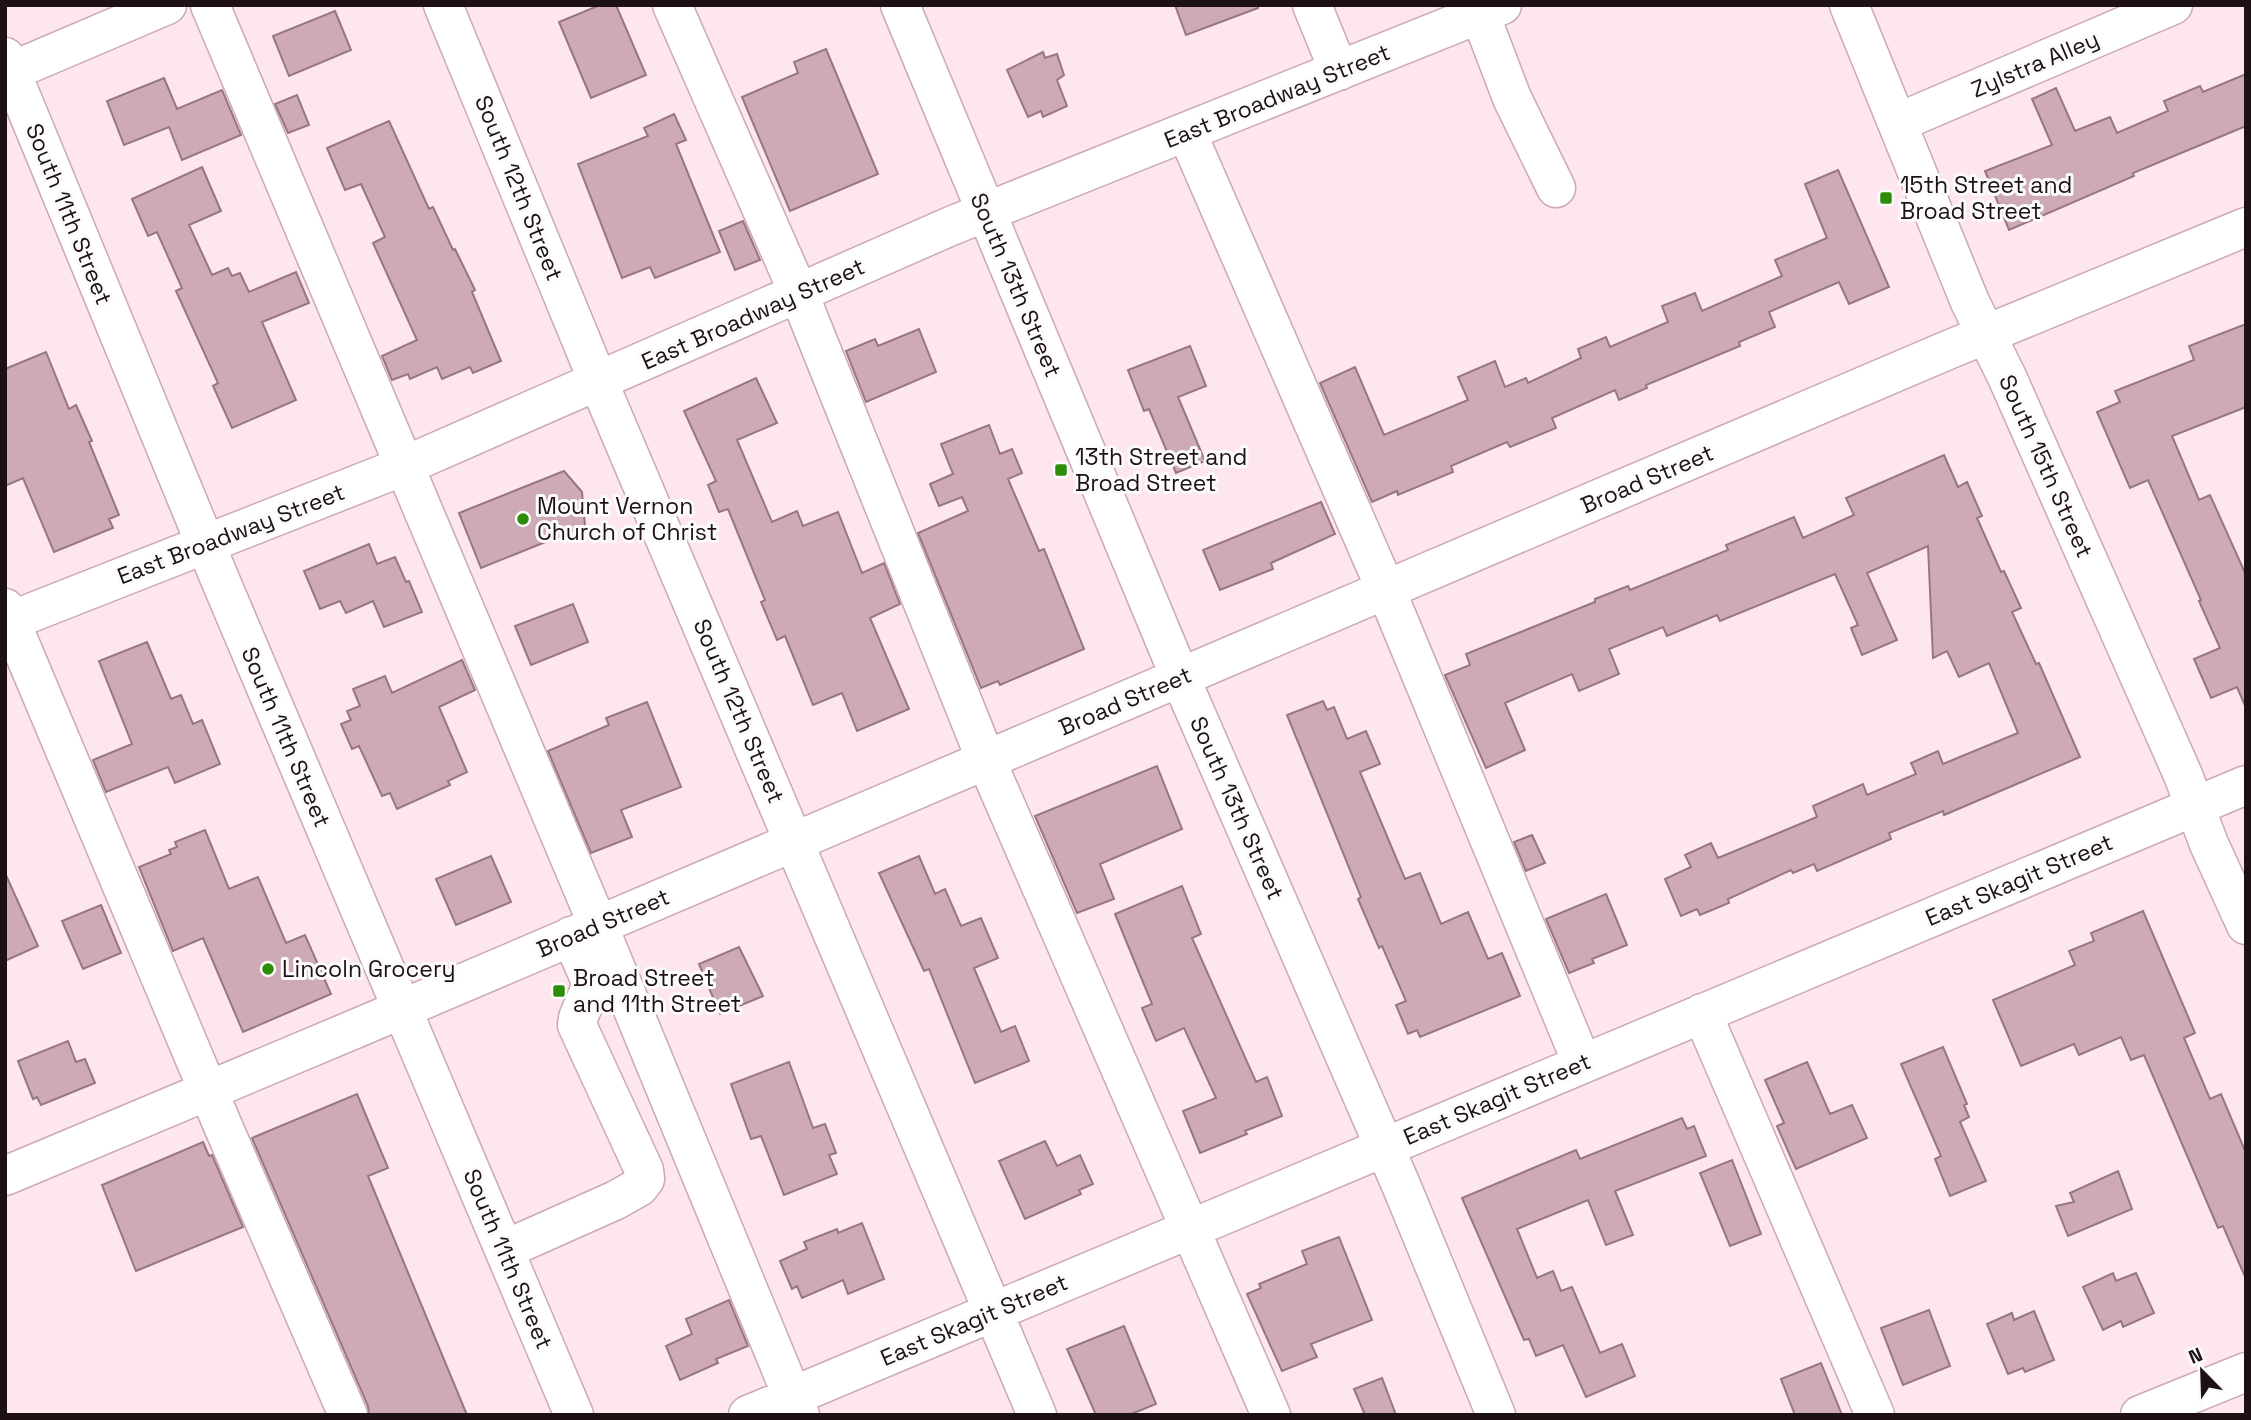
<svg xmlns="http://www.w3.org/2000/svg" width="2251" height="1420" viewBox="0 0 2251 1420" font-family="'Space Grotesk',sans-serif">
<rect width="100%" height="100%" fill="#fee6ee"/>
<!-- building -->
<path fill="#ceaab7" stroke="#977682" stroke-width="2" d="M 600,5 L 616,5 L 646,75 L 591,98 L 559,22 Z
M 1175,5 L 1258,5 L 1258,8 L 1186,35 Z
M 335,11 L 351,50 L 289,76 L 273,36 Z
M 826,49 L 878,174 L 790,211 L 742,97 L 798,73 L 794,62 Z
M 1043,52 L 1045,58 L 1057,54 L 1064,75 L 1057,80 L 1067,106 L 1043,117 L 1041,111 L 1028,117 L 1007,70 Z
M 2246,74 L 2246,126 L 2133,173 L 2134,176 L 2009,230 L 1985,171 L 2052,145 L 2032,99 L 2056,88 L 2075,131 L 2110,117 L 2117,133 L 2168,111 L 2164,101 L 2200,86 L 2203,92 Z
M 164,78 L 177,109 L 222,90 L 241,135 L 182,160 L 169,127 L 124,145 L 107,101 Z
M 297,95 L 309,125 L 288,133 L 275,104 Z
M 674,114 L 686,140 L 676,144 L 720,252 L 655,278 L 650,267 L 622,278 L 578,164 L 648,136 L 644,128 Z
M 389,121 L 429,209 L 433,207 L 453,250 L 455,249 L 475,290 L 472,292 L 501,361 L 473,373 L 470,367 L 442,379 L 437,367 L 410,379 L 408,374 L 392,380 L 382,356 L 417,340 L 373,243 L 385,237 L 361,184 L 345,190 L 327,148 Z
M 202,167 L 221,211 L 189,225 L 212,275 L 228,268 L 232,276 L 240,273 L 249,292 L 296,272 L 309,303 L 262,322 L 296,400 L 232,428 L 213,386 L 218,383 L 176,291 L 182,288 L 157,232 L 148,236 L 132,199 Z
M 1838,170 L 1889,287 L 1849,304 L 1839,282 L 1769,312 L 1775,327 L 1739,342 L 1740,346 L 1646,385 L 1647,388 L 1619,400 L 1615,390 L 1552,418 L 1556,428 L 1510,447 L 1507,442 L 1451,466 L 1453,472 L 1398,495 L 1397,491 L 1372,502 L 1320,383 L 1355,367 L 1384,435 L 1468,400 L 1458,377 L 1495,361 L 1505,387 L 1526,378 L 1528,383 L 1581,358 L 1578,349 L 1606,337 L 1610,347 L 1668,322 L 1662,306 L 1695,293 L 1702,311 L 1782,276 L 1775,260 L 1827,238 L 1805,184 Z
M 743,221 L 760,260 L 735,270 L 719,231 Z
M 2246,324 L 2246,407 L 2172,436 L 2199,500 L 2210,495 L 2246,575 L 2246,708 L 2237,687 L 2211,698 L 2194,659 L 2220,648 L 2199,601 L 2201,600 L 2148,480 L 2130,488 L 2097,412 L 2120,402 L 2115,391 L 2194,360 L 2189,346 Z
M 919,329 L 936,372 L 866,402 L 846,351 L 875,339 L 878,346 Z
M 1190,346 L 1206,386 L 1178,397 L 1205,461 L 1176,473 L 1149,409 L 1144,411 L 1128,370 Z
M 46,352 L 69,409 L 76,405 L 92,441 L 89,442 L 119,515 L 109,519 L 113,528 L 54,552 L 23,478 L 5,486 L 5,369 Z
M 756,378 L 777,423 L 737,440 L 772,522 L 797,511 L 803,526 L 838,512 L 862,573 L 884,563 L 900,604 L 870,618 L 909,709 L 857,731 L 842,693 L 813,705 L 785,636 L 777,640 L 761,602 L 765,600 L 728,509 L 719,512 L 708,485 L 716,481 L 684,411 Z
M 989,425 L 1000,454 L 1012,449 L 1022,473 L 1008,479 L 1039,551 L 1044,549 L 1084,649 L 1000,685 L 998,681 L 981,688 L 918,533 L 968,511 L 962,497 L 939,506 L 930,484 L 953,474 L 941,444 Z
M 1944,455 L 1958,487 L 1967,482 L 1982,516 L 1977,518 L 2001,572 L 2004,571 L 2021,608 L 2012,612 L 2036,664 L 2039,663 L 2080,757 L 1944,815 L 1943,811 L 1889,833 L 1891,839 L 1817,871 L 1814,864 L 1793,873 L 1791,870 L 1728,899 L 1729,903 L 1700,915 L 1697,909 L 1681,916 L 1665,879 L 1691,867 L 1685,855 L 1711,843 L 1718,858 L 1817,817 L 1813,806 L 1863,784 L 1867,795 L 1916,774 L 1911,763 L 1938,751 L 1943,764 L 2018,733 L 1989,663 L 1959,677 L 1947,651 L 1933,658 L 1928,546 L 1867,573 L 1897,640 L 1862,655 L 1851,628 L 1858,625 L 1835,574 L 1720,621 L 1717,615 L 1667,636 L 1663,627 L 1609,649 L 1619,674 L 1579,691 L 1572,674 L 1505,703 L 1525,750 L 1486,768 L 1445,675 L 1470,665 L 1466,654 L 1595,602 L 1595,599 L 1628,586 L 1630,590 L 1728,550 L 1726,545 L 1794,517 L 1803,538 L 1854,515 L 1846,498 Z
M 564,471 L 582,492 L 585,526 L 481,568 L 459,513 Z
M 1321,502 L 1335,534 L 1271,563 L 1273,569 L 1220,590 L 1203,550 Z
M 369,544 L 377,564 L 395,557 L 406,582 L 409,581 L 422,612 L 384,627 L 373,601 L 346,613 L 340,601 L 320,609 L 304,571 Z
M 573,604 L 588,642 L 531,665 L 515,626 Z
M 147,642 L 171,699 L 181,695 L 193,724 L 202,720 L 220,764 L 175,783 L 168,767 L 106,792 L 93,760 L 132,744 L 99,661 Z
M 462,660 L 475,690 L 439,707 L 467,772 L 448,781 L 450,785 L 397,809 L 390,793 L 382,796 L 359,746 L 352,749 L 341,724 L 351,720 L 347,711 L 360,706 L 353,689 L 385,676 L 392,693 Z
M 1323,701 L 1327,710 L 1334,707 L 1347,739 L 1366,731 L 1380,764 L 1360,772 L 1405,879 L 1420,873 L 1441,924 L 1468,912 L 1488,959 L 1502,953 L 1520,996 L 1420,1037 L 1417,1030 L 1408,1034 L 1396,1005 L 1406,1001 L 1382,946 L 1379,948 L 1358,899 L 1361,897 L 1287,715 Z
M 647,702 L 681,787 L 621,810 L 632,837 L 591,853 L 548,751 L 609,725 L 606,718 Z
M 1157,766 L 1182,829 L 1100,864 L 1114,899 L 1077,913 L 1035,816 Z
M 205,830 L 229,889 L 258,877 L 286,943 L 305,935 L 331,994 L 243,1032 L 203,938 L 173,951 L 139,867 L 171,854 L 169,850 L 177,847 L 175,842 Z
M 1532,835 L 1545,863 L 1526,871 L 1514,842 Z
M 491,856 L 511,902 L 456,925 L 436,879 Z
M 919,856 L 935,894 L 945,889 L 961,926 L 981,918 L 998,958 L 974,968 L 1001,1032 L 1015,1026 L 1029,1061 L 975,1083 L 929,969 L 924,971 L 879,873 Z
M 5,873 L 38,946 L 5,961 Z
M 1182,886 L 1201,934 L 1192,938 L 1256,1082 L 1267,1077 L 1282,1116 L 1245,1131 L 1247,1134 L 1200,1153 L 1183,1111 L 1216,1098 L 1184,1028 L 1156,1041 L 1142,1008 L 1152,1004 L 1115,914 Z
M 1606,894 L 1627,945 L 1592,959 L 1594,963 L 1569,973 L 1546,919 Z
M 101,905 L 121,953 L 83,969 L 62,921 Z
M 2143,911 L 2195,1033 L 2184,1038 L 2210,1099 L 2221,1094 L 2246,1153 L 2246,1279 L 2223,1226 L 2218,1228 L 2144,1055 L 2131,1060 L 2121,1037 L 2079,1055 L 2074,1044 L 2021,1066 L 1993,1000 L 2075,965 L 2069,951 L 2094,941 L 2091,933 Z
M 739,947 L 763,996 L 720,1014 L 699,964 Z
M 68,1041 L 76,1062 L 85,1059 L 95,1083 L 41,1105 L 37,1097 L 33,1099 L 18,1061 Z
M 1943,1047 L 1967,1104 L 1964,1105 L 1969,1117 L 1960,1122 L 1986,1181 L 1950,1196 L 1935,1159 L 1941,1156 L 1901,1064 Z
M 789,1062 L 813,1128 L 825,1124 L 836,1153 L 829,1155 L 837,1174 L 784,1195 L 761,1136 L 751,1139 L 731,1084 Z
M 1807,1062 L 1830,1114 L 1852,1105 L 1867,1138 L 1796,1169 L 1777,1126 L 1784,1123 L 1765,1080 Z
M 357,1094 L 388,1168 L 368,1176 L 467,1415 L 369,1415 L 368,1406 L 252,1138 Z
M 1682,1118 L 1687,1129 L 1694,1126 L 1706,1156 L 1615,1191 L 1633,1235 L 1606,1245 L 1588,1200 L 1517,1229 L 1537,1278 L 1553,1271 L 1561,1291 L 1572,1287 L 1600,1353 L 1622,1344 L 1635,1376 L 1586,1397 L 1563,1345 L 1536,1356 L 1529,1339 L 1524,1340 L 1462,1198 L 1576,1150 L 1580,1159 Z
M 1045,1141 L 1057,1166 L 1080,1155 L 1093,1184 L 1079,1190 L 1081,1194 L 1025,1219 L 999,1161 Z
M 203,1142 L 209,1156 L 212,1155 L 243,1227 L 136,1271 L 102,1185 Z
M 1732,1160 L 1761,1234 L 1730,1246 L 1700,1173 Z
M 2118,1171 L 2132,1209 L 2068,1236 L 2056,1206 L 2074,1202 L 2070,1193 Z
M 862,1223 L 884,1279 L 848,1294 L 843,1280 L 802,1298 L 797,1286 L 792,1289 L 780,1261 L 807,1249 L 804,1242 L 837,1229 L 838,1233 Z
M 1339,1237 L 1372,1320 L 1311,1344 L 1317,1357 L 1282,1371 L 1247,1294 L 1261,1288 L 1259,1284 L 1307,1264 L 1302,1251 Z
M 2113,1273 L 2116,1281 L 2136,1273 L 2154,1313 L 2123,1327 L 2121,1321 L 2103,1330 L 2083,1287 Z
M 729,1300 L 748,1346 L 716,1359 L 718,1363 L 680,1380 L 666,1346 L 692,1334 L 686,1319 Z
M 1929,1310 L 1950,1366 L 1903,1385 L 1881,1328 Z
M 2034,1311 L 2054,1360 L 2025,1372 L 2023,1368 L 2008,1374 L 1987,1324 L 2012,1313 L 2014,1320 Z
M 1124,1326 L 1156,1404 L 1129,1415 L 1096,1415 L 1067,1349 Z
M 1821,1363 L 1842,1415 L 1795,1415 L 1781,1379 Z
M 1382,1378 L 1396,1415 L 1365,1415 L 1354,1389 Z"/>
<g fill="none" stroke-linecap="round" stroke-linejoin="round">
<defs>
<path id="minor" d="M 210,5 L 598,925 L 800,1415
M 443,5 L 598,381 L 1037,1415
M 672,5 L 799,294 L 986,760 L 1271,1415
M 900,5 L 1180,677 L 1401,1185 L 1496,1415
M 1312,5 L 1339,71
M 1849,5 L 1970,302 L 2007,377 L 2183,775 L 2209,844 L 2246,925
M 1480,14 L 1512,98 L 1556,188
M 5,57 L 219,577 L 574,1415
M 5,74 L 167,5
M 1897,123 L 2173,5
M 1187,133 L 1386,590 L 1582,1063
M 5,608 L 223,1126 L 348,1415
M 5,623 L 404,466 L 951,226 L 1502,5
M 1702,1013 L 1875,1415
M 5,1176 L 362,1026 L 1948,350 L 2246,227
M 504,1250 L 616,1200 L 639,1187 L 645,1179 L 644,1170 L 577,1025 L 578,1018 L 592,984 L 571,936
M 748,1415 L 2246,785
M 2140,1415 L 2246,1372"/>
</defs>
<!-- minor casing -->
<use href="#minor" stroke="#cca8b5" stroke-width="41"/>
<!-- minor -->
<use href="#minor" stroke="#fff" stroke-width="38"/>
</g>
<!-- markers -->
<g fill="#2c8e08" stroke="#fbfbfb" stroke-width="2.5">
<rect x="1879" y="191" width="14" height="14" rx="3.5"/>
<rect x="1054" y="463" width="14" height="14" rx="3.5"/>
<circle cx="523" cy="519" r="7"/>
<circle cx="268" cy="969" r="7"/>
<rect x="552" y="984" width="14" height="14" rx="3.5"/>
</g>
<g text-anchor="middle" stroke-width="6" stroke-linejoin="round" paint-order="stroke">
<!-- street labels -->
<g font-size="23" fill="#1e1116" stroke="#fbfbfb">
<text transform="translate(2035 64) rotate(-23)" y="8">Zylstra Alley</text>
<text transform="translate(1277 96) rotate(-22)" y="8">East Broadway Street</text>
<text transform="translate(519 188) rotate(68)" y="8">South 12th Street</text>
<text transform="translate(69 214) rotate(68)" y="8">South 11th Street</text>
<text transform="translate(1016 285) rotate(67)" y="8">South 13th Street</text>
<text transform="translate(753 314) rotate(-24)" y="8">East Broadway Street</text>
<text transform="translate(2046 466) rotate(66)" y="8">South 15th Street</text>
<text transform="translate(1647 479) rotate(-23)" y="8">Broad Street</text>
<text transform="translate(231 534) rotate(-21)" y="8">East Broadway Street</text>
<text transform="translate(1125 701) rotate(-23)" y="8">Broad Street</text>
<text transform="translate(739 711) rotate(67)" y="8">South 12th Street</text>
<text transform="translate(286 737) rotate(67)" y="8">South 11th Street</text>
<text transform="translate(1237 808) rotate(66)" y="8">South 13th Street</text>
<text transform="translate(2019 880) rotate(-23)" y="8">East Skagit Street</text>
<text transform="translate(603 923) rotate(-23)" y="8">Broad Street</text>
<text transform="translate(1497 1099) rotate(-23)" y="8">East Skagit Street</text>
<text transform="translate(508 1259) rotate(67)" y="8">South 11th Street</text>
<text transform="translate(974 1320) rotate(-23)" y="8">East Skagit Street</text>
</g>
<!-- poi labels -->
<g font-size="23" fill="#1e1116" stroke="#fbfbfb" text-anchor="start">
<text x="1900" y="193">15th Street and<tspan x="1900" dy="26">Broad Street</tspan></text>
<text x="1075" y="465">13th Street and<tspan x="1075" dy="26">Broad Street</tspan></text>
<text x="537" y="514">Mount Vernon<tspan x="537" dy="26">Church of Christ</tspan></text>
<text x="282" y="977">Lincoln Grocery</text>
<text x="573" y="986">Broad Street<tspan x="573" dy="26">and 11th Street</tspan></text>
</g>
</g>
<!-- border -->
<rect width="2251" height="1420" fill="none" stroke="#1e1116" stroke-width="14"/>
<!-- north arrow -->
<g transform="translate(2202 1371) rotate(337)" stroke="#fbfbfb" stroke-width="5" paint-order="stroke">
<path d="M0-5L12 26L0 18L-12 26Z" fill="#1e1116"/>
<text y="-10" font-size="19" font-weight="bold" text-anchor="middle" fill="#1e1116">N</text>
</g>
</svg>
